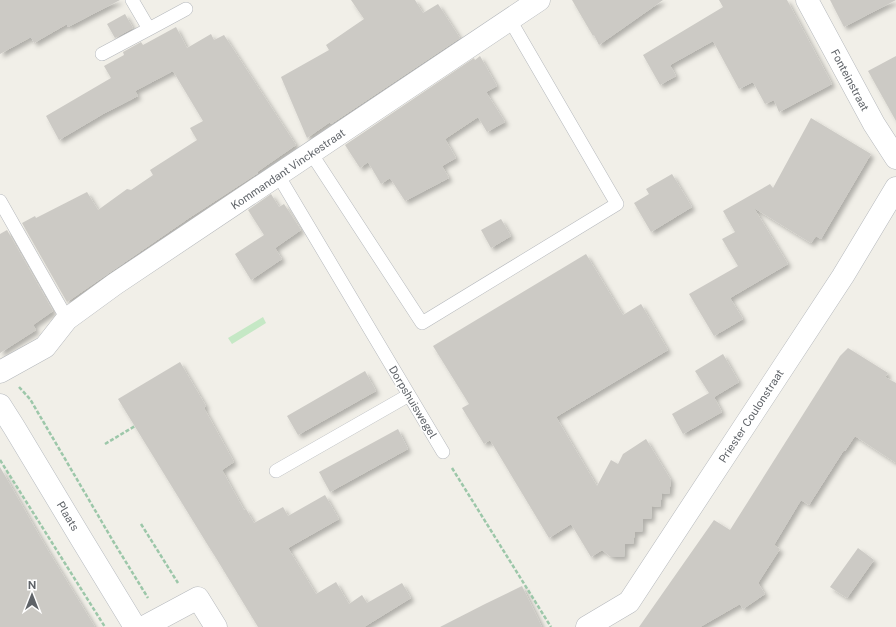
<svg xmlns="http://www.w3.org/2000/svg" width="896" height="627" viewBox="0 0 896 627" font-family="'Public Sans',sans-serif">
<defs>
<filter id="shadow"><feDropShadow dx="3.5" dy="3.5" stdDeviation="2" flood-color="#0004"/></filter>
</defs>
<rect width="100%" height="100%" fill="#f1efe8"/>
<!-- green -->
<path fill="#c5e8c5" d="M 263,317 L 266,323 L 232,344 L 228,338 Z"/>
<!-- building -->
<path fill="#cccac5" filter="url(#shadow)" d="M 0,0 L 120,0 L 68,27 L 67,24 L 34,43 L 31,37 L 0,54 Z
M 351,0 L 415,0 L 423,13 L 438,4 L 460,38 L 331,124 L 330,122 L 307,138 L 281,77 L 329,50 L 326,45 L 364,19 Z
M 572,0 L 663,0 L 599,45 L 594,35 L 593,36 Z
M 719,0 L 787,0 L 832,84 L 779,112 L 774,100 L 765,104 L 753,82 L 739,89 L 713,41 L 670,65 L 676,76 L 660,85 L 643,55 L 723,7 Z
M 830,0 L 896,0 L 844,27 Z
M 125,14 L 133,28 L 115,38 L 107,24 Z
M 176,27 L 187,48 L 211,34 L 214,40 L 224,35 L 296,145 L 257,172 L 258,173 L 189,218 L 67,302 L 22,223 L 35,216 L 36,218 L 87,192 L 98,210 L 127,189 L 131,190 L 153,175 L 150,170 L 197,140 L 190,128 L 203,121 L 173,71 L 135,91 L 138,96 L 103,114 L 59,140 L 46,116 L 111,78 L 104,66 L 124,55 L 123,52 L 141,42 L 143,45 Z
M 480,56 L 497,86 L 486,92 L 505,122 L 487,132 L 478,117 L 445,139 L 456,158 L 442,166 L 449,178 L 405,201 L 390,178 L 381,184 L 368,162 L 360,168 L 345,145 L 474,58 L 475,60 Z
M 896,56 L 896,121 L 868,71 Z
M 811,118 L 871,154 L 821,239 L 816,236 L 811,243 L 754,208 L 788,264 L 730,298 L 743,319 L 714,336 L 689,294 L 738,266 L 722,239 L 735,232 L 723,211 L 770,184 L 773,188 Z
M 672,174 L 692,207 L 651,232 L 634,203 L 649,194 L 646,189 Z
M 271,194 L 279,207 L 284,204 L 301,230 L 275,248 L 282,259 L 251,280 L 235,254 L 264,235 L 248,210 Z
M 501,219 L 511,236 L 491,248 L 481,230 Z
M 7,230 L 53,311 L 33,325 L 36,330 L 0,353 L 0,234 Z
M 586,254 L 623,315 L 641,304 L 668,350 L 556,417 L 597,486 L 611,460 L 618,464 L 623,454 L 646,439 L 671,480 L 669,494 L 662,493 L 660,507 L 652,506 L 651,519 L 643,519 L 642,532 L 635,532 L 633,544 L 625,544 L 624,557 L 611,557 L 602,550 L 591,557 L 571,524 L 549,538 L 490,440 L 484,444 L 462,408 L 469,404 L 433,346 Z
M 848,348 L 888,373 L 885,377 L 896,383 L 896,463 L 855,436 L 845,451 L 844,450 L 809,505 L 801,500 L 774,545 L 780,549 L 758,583 L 765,594 L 743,609 L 740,604 L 700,627 L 639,627 L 714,520 L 730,530 L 840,356 Z
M 723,354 L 739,382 L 714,397 L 722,412 L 683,434 L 672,414 L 709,393 L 695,371 Z
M 180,362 L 206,406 L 204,408 L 234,462 L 222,470 L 244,510 L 246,509 L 254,523 L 283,507 L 288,516 L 325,495 L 339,519 L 288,548 L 316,594 L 336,582 L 349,604 L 362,595 L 367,603 L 402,583 L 411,598 L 364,627 L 258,627 L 216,558 L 209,547 L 118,399 Z
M 365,371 L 376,391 L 298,435 L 287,416 Z
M 398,429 L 408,449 L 330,492 L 319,472 Z
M 0,467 L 46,547 L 95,627 L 0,627 Z
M 858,548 L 874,560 L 847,598 L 830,587 Z
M 522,586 L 542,627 L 440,627 L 485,604 Z"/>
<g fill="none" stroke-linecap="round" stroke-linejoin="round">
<defs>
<path id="service" d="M 149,29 L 186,9
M 102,54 L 149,29 L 132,0
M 311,153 L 422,323 L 617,204 L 510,20
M 278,175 L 443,452
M 0,201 L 67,319
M 276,471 L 409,395"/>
<path id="minor" d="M 807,0 L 874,124 L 896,158
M 0,372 L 45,347 L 67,319 L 115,284 L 539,0
M 144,627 L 198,598 L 216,627
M 587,627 L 629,602 L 843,276 L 896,188"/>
<path id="secondary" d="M 0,405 L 14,427 L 82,540 L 135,627"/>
</defs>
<!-- service casing -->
<use href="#service" stroke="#b5b8bc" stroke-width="14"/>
<!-- minor casing -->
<use href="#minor" stroke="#b5b8bc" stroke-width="23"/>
<!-- secondary casing -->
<use href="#secondary" stroke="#b6babf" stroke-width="23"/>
<!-- path -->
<path stroke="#9cc7a9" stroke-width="2.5" stroke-dasharray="4 2" stroke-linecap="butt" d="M 19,387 L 30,399 L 113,541 L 148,598
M 105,444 L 135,426
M 0,460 L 105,627
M 452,468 L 551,627
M 141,524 L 178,583"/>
<!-- service -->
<use href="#service" stroke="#fff" stroke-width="13"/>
<!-- minor -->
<use href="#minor" stroke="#fff" stroke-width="22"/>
<!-- secondary -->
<use href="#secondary" stroke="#fff" stroke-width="22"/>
</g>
<g text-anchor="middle" stroke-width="3" stroke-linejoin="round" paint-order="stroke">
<!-- street labels -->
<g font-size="11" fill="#5f6368" stroke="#fff">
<text transform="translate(850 80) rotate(62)" y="4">Fonteinstraat</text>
<text transform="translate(288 169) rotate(-34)" y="4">Kommandant Vinckestraat</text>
<text transform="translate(413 402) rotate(59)" y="4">Dorpshuiswegel</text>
<text transform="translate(751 416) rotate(-57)" y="4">Priester Coulonstraat</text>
<text transform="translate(68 516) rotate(59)" y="4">Plaats</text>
</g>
</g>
<!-- north arrow -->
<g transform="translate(32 595)" stroke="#ffffff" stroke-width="3" paint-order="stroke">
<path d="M0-3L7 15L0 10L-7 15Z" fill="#5f6368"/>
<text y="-6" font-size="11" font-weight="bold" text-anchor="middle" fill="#5f6368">N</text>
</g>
</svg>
